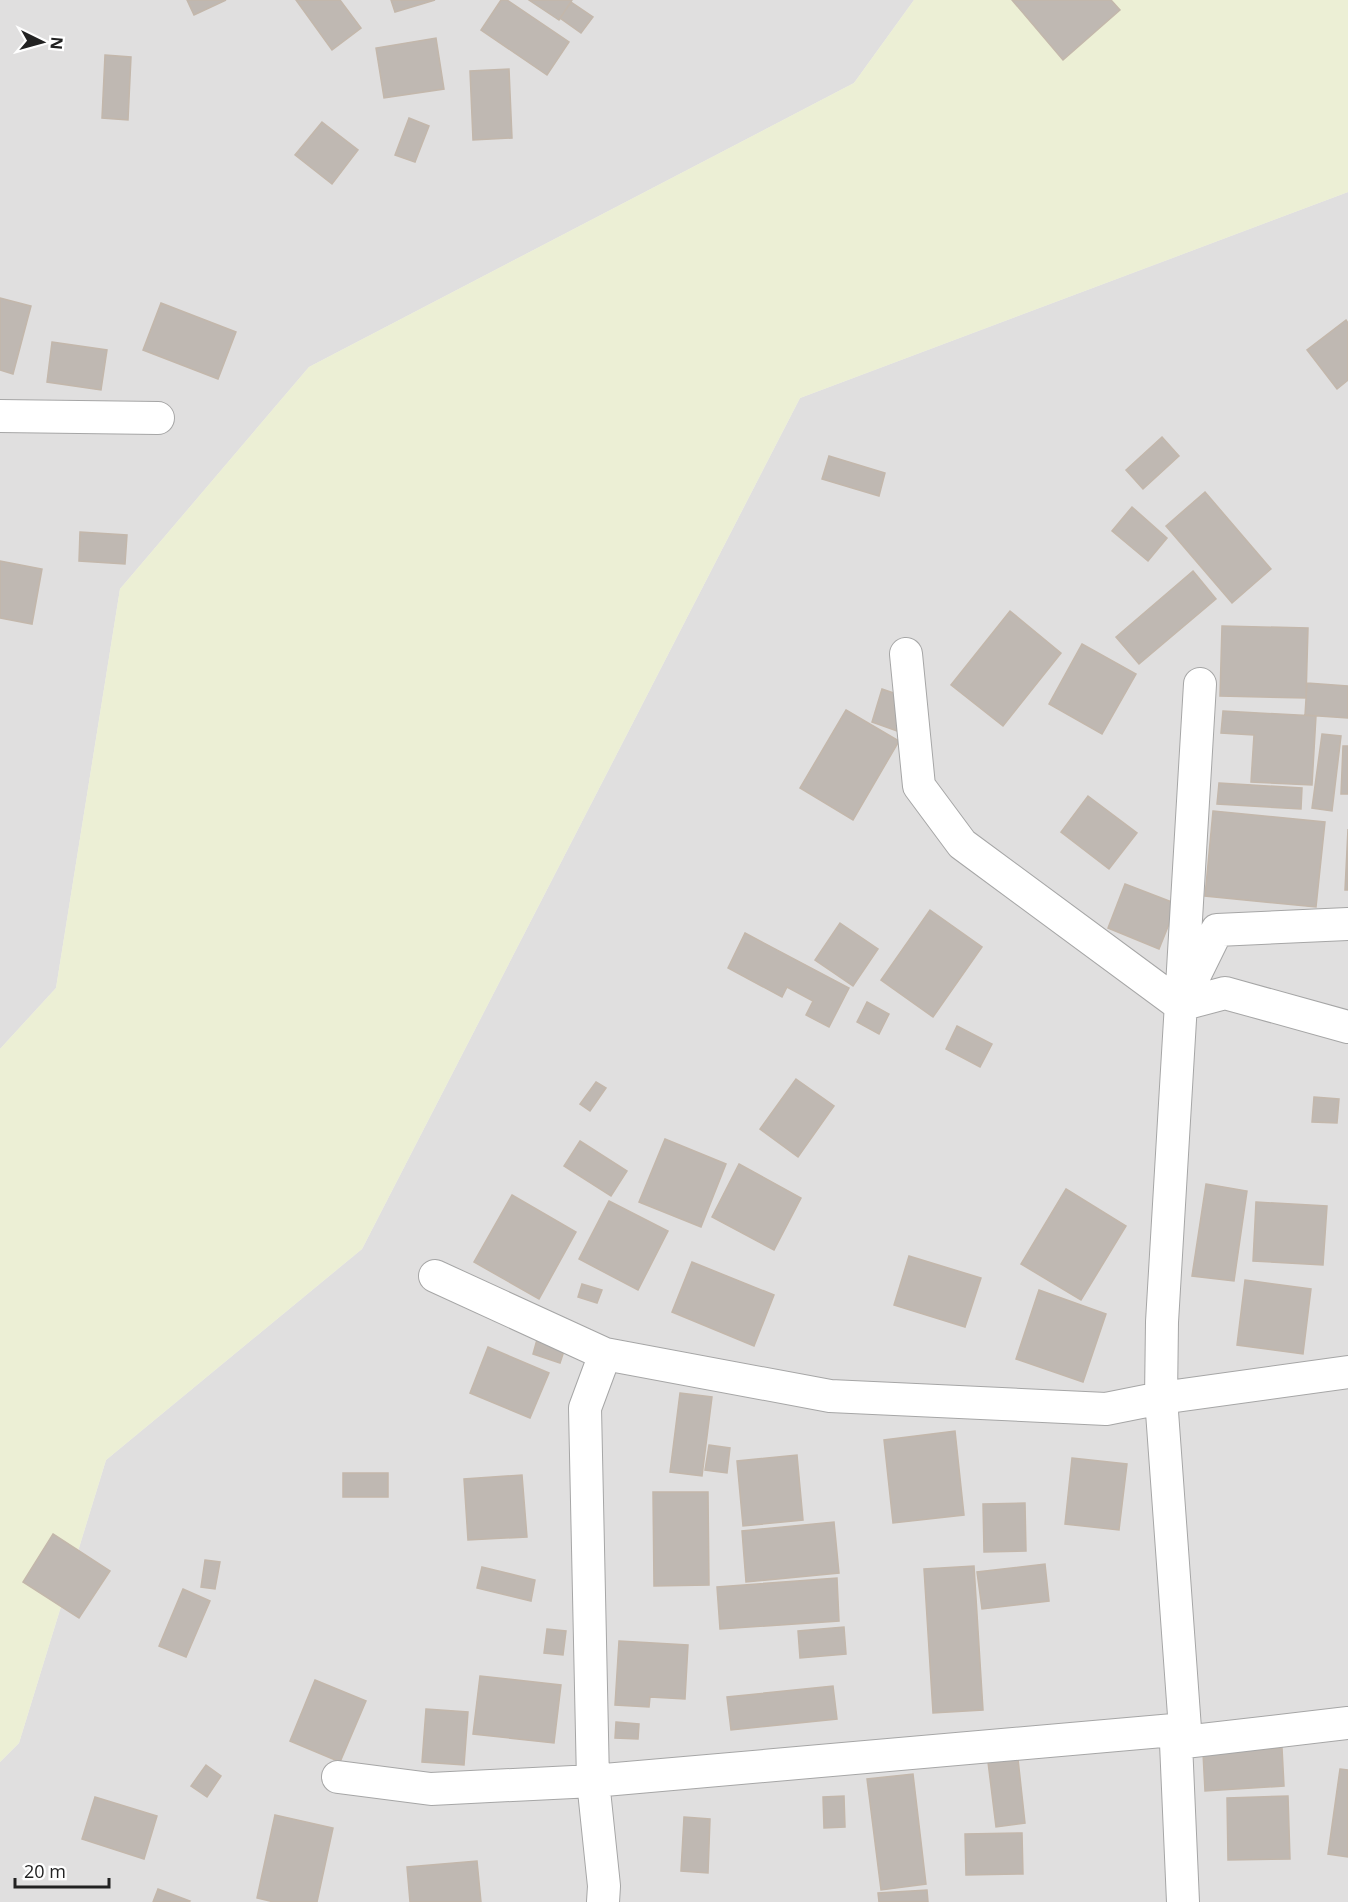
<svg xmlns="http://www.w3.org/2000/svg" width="1348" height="1902" viewBox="0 0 1348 1902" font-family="'Open Sans',sans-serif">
<rect width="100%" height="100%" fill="#f1efe9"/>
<!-- residential -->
<path fill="#e0dfdf" d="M 0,0 L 914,0 L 854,83 L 309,367 L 120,589 L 56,988 L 0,1049 Z
M 1348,192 L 1348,1902 L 0,1902 L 0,1762 L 19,1743 L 106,1460 L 362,1249 L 800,398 Z"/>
<!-- farmland -->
<path fill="#ecefd5" d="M 914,0 L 1348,0 L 1348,192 L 800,398 L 362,1249 L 106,1460 L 19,1743 L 0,1762 L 0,1049 L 56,988 L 120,589 L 309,367 L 854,83 Z"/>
<!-- building -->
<path fill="#bfb8b2" stroke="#c3b7ab" stroke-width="1.5" d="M 187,0 L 226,0 L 194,15 Z
M 296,0 L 340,0 L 361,28 L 332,50 Z
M 391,0 L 435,0 L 395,12 Z
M 501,0 L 507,0 L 569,42 L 547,75 L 481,30 Z
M 529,0 L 572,0 L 559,20 Z
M 1012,0 L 1111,0 L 1120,10 L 1063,60 Z
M 571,2 L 593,17 L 581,33 L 560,18 Z
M 436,38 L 444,89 L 384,98 L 376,48 Z
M 105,55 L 131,57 L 128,120 L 102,118 Z
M 509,69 L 512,138 L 473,140 L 470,71 Z
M 409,118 L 429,126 L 415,162 L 395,155 Z
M 322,122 L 358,150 L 332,184 L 295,155 Z
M 0,298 L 31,306 L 13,374 L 0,370 Z
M 161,303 L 236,332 L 218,379 L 143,350 Z
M 1346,320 L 1348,323 L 1348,380 L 1337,389 L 1307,350 Z
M 52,342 L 107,350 L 101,390 L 47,382 Z
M 1162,437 L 1179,456 L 1143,489 L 1126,470 Z
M 829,456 L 885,473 L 879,496 L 822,479 Z
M 1205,492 L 1271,569 L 1232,603 L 1166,526 Z
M 1132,507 L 1167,538 L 1148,561 L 1112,531 Z
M 80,532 L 127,535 L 125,564 L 79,561 Z
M 0,561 L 42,569 L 32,624 L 0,618 Z
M 1193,571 L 1216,599 L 1139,664 L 1116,637 Z
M 1010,611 L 1061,653 L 1003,726 L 951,685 Z
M 1222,626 L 1308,628 L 1306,698 L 1220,696 Z
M 1082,644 L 1136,674 L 1102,734 L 1049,704 Z
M 1307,683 L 1348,686 L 1348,718 L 1305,715 Z
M 882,689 L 911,699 L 900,732 L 872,722 Z
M 846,710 L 899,741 L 853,820 L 800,788 Z
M 1223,711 L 1316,716 L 1312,785 L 1251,782 L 1254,735 L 1221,733 Z
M 1322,734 L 1341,736 L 1332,811 L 1312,808 Z
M 1343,746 L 1348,746 L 1348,794 L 1341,794 Z
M 1219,783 L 1302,788 L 1301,809 L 1217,804 Z
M 1088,796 L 1137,833 L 1109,869 L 1061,832 Z
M 1213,811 L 1325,822 L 1316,907 L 1205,896 Z
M 1348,829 L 1348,890 L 1345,890 Z
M 1125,884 L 1177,904 L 1159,949 L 1108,928 Z
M 930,910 L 982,947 L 933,1017 L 881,980 Z
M 840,923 L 878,949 L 853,986 L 815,960 Z
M 745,933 L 849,988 L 829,1027 L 806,1015 L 813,1001 L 787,987 L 782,997 L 728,968 Z
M 867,1002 L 889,1014 L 879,1034 L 857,1022 Z
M 957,1026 L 992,1044 L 980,1067 L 946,1049 Z
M 796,1079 L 834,1106 L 798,1157 L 760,1129 Z
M 596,1082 L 606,1088 L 590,1111 L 580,1104 Z
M 1314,1097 L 1339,1099 L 1337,1123 L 1312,1122 Z
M 665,1139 L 726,1164 L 701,1227 L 639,1202 Z
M 580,1141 L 627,1171 L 611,1196 L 564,1166 Z
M 739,1164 L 801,1198 L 774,1250 L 712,1217 Z
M 1206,1184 L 1247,1191 L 1234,1281 L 1192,1276 Z
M 1066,1189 L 1126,1226 L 1081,1300 L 1021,1264 Z
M 512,1195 L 576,1232 L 539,1299 L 474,1262 Z
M 609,1201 L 668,1231 L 638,1290 L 579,1259 Z
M 1256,1202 L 1327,1206 L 1323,1265 L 1253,1261 Z
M 909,1256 L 981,1278 L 965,1327 L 894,1305 Z
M 692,1262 L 774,1295 L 754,1346 L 672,1312 Z
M 1245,1280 L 1311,1289 L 1303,1354 L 1237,1345 Z
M 582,1284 L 602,1290 L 597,1303 L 578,1297 Z
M 1039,1290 L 1106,1314 L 1083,1382 L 1016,1359 Z
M 538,1336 L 566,1345 L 560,1363 L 533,1354 Z
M 488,1347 L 549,1373 L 530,1418 L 470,1393 Z
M 680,1393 L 712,1397 L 702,1476 L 670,1472 Z
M 955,1431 L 964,1515 L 893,1523 L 884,1440 Z
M 709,1445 L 730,1448 L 727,1473 L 705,1470 Z
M 797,1455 L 803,1520 L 743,1526 L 737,1461 Z
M 1072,1458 L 1127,1464 L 1119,1530 L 1065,1524 Z
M 343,1473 L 388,1473 L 388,1497 L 343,1497 Z
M 522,1475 L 527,1537 L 468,1540 L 464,1479 Z
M 653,1492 L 708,1492 L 709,1585 L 654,1586 Z
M 1025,1503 L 1026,1551 L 984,1552 L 983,1504 Z
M 834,1522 L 839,1573 L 746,1582 L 742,1531 Z
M 53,1534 L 110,1571 L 79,1618 L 23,1582 Z
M 205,1560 L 220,1562 L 215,1589 L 201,1587 Z
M 1045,1564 L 1049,1601 L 982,1609 L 977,1572 Z
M 974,1566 L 983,1710 L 933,1713 L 924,1569 Z
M 482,1567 L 535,1580 L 531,1601 L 477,1588 Z
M 837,1578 L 839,1621 L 720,1629 L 717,1587 Z
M 183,1589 L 210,1601 L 186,1657 L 159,1646 Z
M 844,1627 L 846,1654 L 800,1658 L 798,1631 Z
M 547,1629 L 566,1631 L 563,1655 L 544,1653 Z
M 619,1641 L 688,1645 L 685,1699 L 650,1697 L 649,1707 L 615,1705 Z
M 480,1676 L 561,1685 L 554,1743 L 473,1734 Z
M 315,1680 L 366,1701 L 340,1762 L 290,1741 Z
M 833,1686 L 837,1719 L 731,1730 L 727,1697 Z
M 426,1709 L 468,1712 L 464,1765 L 422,1762 Z
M 616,1722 L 639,1724 L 638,1739 L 615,1738 Z
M 1282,1748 L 1284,1786 L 1205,1791 L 1203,1753 Z
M 1017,1750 L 1025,1823 L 996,1827 L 987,1754 Z
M 206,1765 L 221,1776 L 207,1797 L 191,1786 Z
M 1340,1769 L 1348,1770 L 1348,1857 L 1328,1854 Z
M 913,1774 L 926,1884 L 881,1890 L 867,1779 Z
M 844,1796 L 845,1827 L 824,1828 L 823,1797 Z
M 1288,1796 L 1290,1859 L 1228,1860 L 1227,1798 Z
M 95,1797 L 157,1816 L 144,1859 L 82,1839 Z
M 275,1815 L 333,1828 L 317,1902 L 274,1902 L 257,1898 Z
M 684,1817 L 710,1819 L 708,1873 L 681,1871 Z
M 1022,1833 L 1023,1874 L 966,1875 L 965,1834 Z
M 477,1861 L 481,1902 L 410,1902 L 407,1867 Z
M 158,1889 L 190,1901 L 189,1902 L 153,1902 Z
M 927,1890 L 928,1902 L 879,1902 L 878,1893 Z"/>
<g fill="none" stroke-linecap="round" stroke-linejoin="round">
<defs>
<path id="street" d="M 0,416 L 158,418
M 906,654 L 919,786 L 962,844 L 1180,1005
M 1187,991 L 1217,930 L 1348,924
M 1180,1005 L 1225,993 L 1348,1027
M 435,1276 L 605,1354 L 830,1396 L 1106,1409 L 1161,1398 L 1348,1372
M 1176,1743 L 1348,1723
M 338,1777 L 431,1789 L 593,1781 L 1185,1729
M 603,1902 L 604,1886 L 593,1781 L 585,1408 L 605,1354
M 1183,1902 L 1176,1743 L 1185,1729 L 1161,1398 L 1162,1322 L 1200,684"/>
</defs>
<!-- street casing -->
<use href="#street" stroke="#a6a6a6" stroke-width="34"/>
<!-- street -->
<use href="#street" stroke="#fff" stroke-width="32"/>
</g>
<!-- north arrow -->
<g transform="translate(42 42) rotate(95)" stroke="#ffffff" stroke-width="4.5" paint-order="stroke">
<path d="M0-4.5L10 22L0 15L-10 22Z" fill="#222222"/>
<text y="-9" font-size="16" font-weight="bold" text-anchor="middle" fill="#222222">N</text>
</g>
<!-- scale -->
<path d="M15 1878v9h94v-9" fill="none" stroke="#222222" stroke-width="3"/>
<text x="24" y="1878" font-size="18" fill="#222222" stroke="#ffffff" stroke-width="4.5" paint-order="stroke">20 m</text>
</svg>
